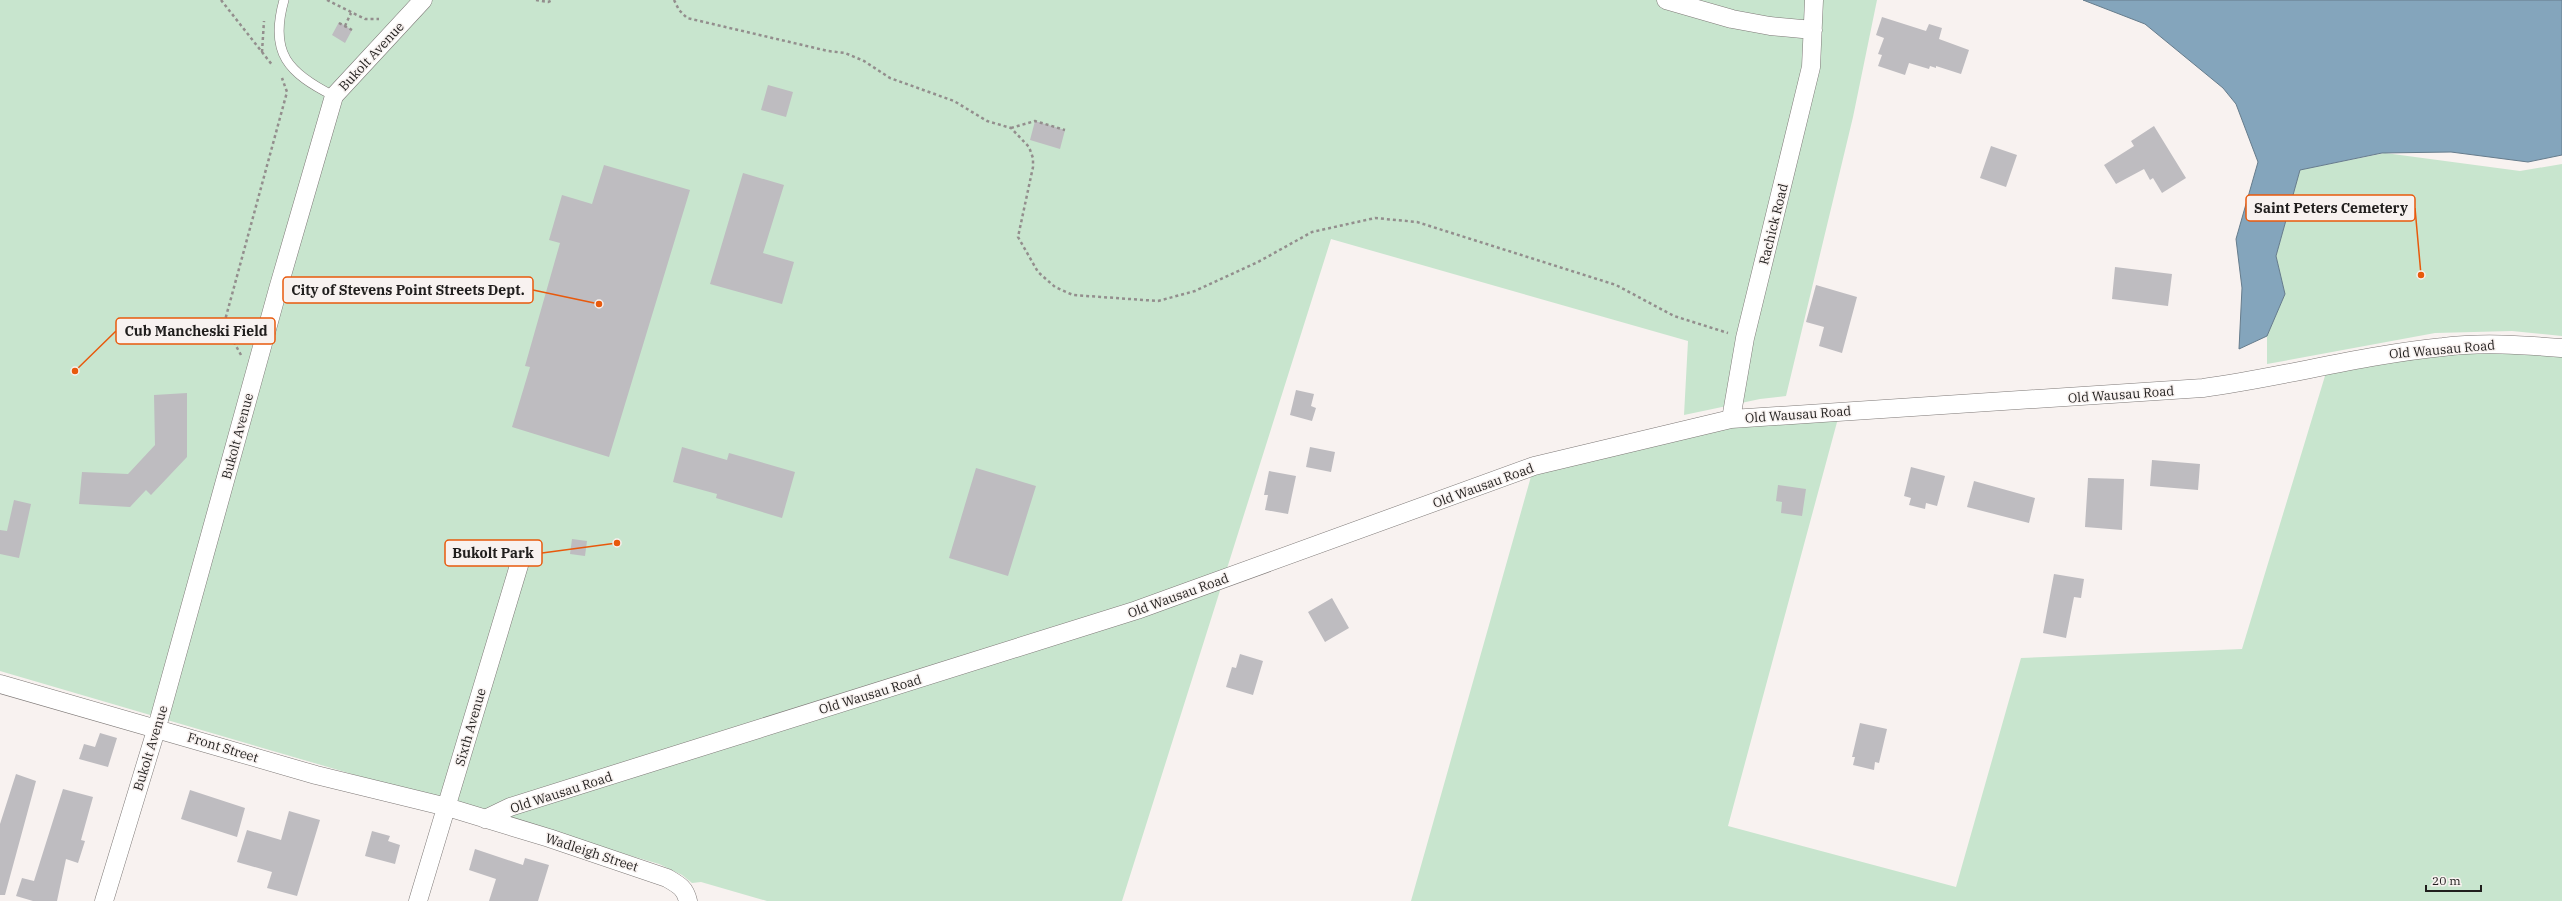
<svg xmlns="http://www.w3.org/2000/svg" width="2562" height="901" viewBox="0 0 2562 901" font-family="'IBM Plex Serif',serif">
<rect width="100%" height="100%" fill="#f8f2f0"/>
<!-- green -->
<path fill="#c8e5ce" d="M 0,0 L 1877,0 L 1853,117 L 1786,396 L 1760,399 L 1684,415 L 1688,341 L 1331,239 L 1122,901 L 767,901 L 701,882 L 692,883 L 682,875 L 659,864 L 0,671 Z
M 2385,153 L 2520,171 L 2562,164 L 2562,336 L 2512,331 L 2435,333 L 2267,364 L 2267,336 L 2285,294 L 2276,256 L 2300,170 Z
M 2448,337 L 2537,337 L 2562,340 L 2562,901 L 1411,901 L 1534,466 L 1731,428 L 1840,411 L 1728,826 L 1956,887 L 2021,658 L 2242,649 L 2328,366 Z"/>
<!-- water -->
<path fill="#84a5bc" stroke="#667c8c" d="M 2083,0 L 2562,0 L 2562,155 L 2528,162 L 2451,152 L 2382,153 L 2300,170 L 2276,256 L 2285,294 L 2267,336 L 2239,349 L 2242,288 L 2236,239 L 2258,162 L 2236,104 L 2223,88 L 2145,24 Z"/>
<!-- building -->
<path fill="#bebcc0" d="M 1882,17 L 1926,31 L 1929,24 L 1942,28 L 1939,39 L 1969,50 L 1961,74 L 1936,66 L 1936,68 L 1930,66 L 1929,69 L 1909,63 L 1905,75 L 1878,66 L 1882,55 L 1878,54 L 1884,38 L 1876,35 Z
M 339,22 L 352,30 L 345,43 L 332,35 Z
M 768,85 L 793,92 L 786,117 L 761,110 Z
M 1035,121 L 1065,130 L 1060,149 L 1030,140 Z
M 2154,126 L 2186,178 L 2162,193 L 2153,178 L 2150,180 L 2144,169 L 2116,184 L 2104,165 L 2134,146 L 2131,141 Z
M 1991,146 L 2017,155 L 2006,187 L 1980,178 Z
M 604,165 L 690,190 L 609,457 L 512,427 L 530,367 L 525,366 L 560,243 L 549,240 L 562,195 L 592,204 Z
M 743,173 L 784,185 L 763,253 L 794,262 L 782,304 L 710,284 Z
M 2115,267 L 2172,274 L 2168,306 L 2112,299 Z
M 1816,285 L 1857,297 L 1842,353 L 1819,346 L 1824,327 L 1806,322 Z
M 1296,390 L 1314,394 L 1311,406 L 1316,408 L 1312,421 L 1290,415 Z
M 187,393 L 187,457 L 151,495 L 146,490 L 130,507 L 79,504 L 82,472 L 128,474 L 155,445 L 154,395 Z
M 682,447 L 727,460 L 729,453 L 795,472 L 782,518 L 716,498 L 717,494 L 673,482 Z
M 1310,447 L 1335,452 L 1331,472 L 1306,467 Z
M 2152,460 L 2200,464 L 2198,490 L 2150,486 Z
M 1911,467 L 1945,476 L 1937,506 L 1926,503 L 1925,509 L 1909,505 L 1911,498 L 1904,496 Z
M 976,468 L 1036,486 L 1008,576 L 949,558 Z
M 1269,471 L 1296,476 L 1288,514 L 1265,510 L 1268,495 L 1264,495 Z
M 2088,478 L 2124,479 L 2122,530 L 2085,527 Z
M 1974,481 L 2035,498 L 2029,523 L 1967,507 Z
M 1778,485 L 1806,489 L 1802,516 L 1781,513 L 1782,502 L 1776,501 Z
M 14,500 L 31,504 L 19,558 L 0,554 L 0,530 L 7,531 Z
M 572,539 L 587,541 L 585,556 L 570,554 Z
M 2054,574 L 2084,579 L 2081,598 L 2074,597 L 2066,638 L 2043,633 Z
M 1332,598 L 1349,628 L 1325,642 L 1308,612 Z
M 1240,654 L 1263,661 L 1253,695 L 1226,687 L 1232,667 L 1236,668 Z
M 1860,723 L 1887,729 L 1879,763 L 1875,762 L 1874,770 L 1853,765 L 1855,757 L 1852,757 Z
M 100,733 L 117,738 L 108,767 L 79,759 L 84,744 L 95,747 Z
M 16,774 L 36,781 L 5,895 L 0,895 L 0,824 Z
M 63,789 L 93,797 L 81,840 L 85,841 L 78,863 L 66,859 L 57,901 L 33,901 L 16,896 L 22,878 L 34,881 Z
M 190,790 L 245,808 L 237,837 L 181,819 Z
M 289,811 L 320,820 L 297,896 L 267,888 L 272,872 L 237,862 L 247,830 L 281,840 Z
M 372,831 L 390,836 L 388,841 L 400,845 L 395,864 L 365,856 Z
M 475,849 L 523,865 L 525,858 L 549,865 L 538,901 L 489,901 L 496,879 L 469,870 Z"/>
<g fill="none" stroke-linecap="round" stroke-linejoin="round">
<defs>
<path id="lane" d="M 284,0 C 269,53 288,73 334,96"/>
<path id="street" d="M 1666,0 L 1732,19 L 1770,26 L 1813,30
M 1731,419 L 1745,338 L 1811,67 L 1814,0
M 0,684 L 316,775 L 447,807 L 549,838 L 667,878 C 679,885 685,888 688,901
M 485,819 L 510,807 L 1137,610 L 1534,466 L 1731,419 L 2203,388 C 2284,377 2362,355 2443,347 C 2483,342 2522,345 2562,348
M 104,901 L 157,727 L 278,289 L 334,96 L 423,0
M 418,901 L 523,552"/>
</defs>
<!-- lane casing -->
<use href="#lane" stroke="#7e7977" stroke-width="10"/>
<!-- street casing -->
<use href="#street" stroke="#7e7977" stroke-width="19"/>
<!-- path -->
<path stroke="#938e8d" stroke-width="2.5" stroke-dasharray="3 3" stroke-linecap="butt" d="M 221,0 L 273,66
M 327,0 L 365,19 L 379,19
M 536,0 L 548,2 L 553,0
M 674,0 L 679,10 L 687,18 L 828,51 L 845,53 L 864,61 L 890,78 L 954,101 L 987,121 L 1011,128 L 1029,147 L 1033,158 L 1033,167 L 1018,237 L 1038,272 L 1055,287 L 1073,295 L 1158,301 L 1195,291 L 1258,262 L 1312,232 L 1375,218 L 1417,222 L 1616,285 L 1674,316 L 1728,333
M 339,23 L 352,30
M 345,26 L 351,13
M 262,52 L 264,21
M 1011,128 L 1035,121 L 1065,130
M 241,355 L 224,324 L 287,92 L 282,78"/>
<!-- lane -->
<use href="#lane" stroke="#fff" stroke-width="9"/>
<!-- street -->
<use href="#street" stroke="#fff" stroke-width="18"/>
</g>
<g text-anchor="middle" stroke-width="3" stroke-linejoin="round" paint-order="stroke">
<!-- street labels -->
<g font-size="13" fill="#201e1d" stroke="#f8f2f0">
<text transform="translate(371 56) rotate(-47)" y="5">Bukolt Avenue</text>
<text transform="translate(1773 224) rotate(-76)" y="5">Rachick Road</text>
<text transform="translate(2442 349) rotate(-5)" y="5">Old Wausau Road</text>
<text transform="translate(2121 394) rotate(-4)" y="5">Old Wausau Road</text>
<text transform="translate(1798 414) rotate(-4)" y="5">Old Wausau Road</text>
<text transform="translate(237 436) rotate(-75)" y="5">Bukolt Avenue</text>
<text transform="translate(1483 485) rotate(-20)" y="5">Old Wausau Road</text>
<text transform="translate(1178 595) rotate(-20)" y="5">Old Wausau Road</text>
<text transform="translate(870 694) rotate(-17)" y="5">Old Wausau Road</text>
<text transform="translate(470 727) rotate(-74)" y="5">Sixth Avenue</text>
<text transform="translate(223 747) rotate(17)" y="5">Front Street</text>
<text transform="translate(150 748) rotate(-73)" y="5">Bukolt Avenue</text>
<text transform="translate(561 792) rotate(-18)" y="5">Old Wausau Road</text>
<text transform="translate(592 852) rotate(18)" y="5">Wadleigh Street</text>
</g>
</g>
<!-- callouts -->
<path fill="none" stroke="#e8590c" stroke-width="1.5" d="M2421 275L2415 208M599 304L533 290M75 371L116 331M617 543L542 553"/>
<g fill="#e8590c" stroke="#f8f2f0" stroke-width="1.5">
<circle cx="2421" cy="275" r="4"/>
<circle cx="599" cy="304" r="4"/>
<circle cx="75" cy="371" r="4"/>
<circle cx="617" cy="543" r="4"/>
</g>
<g fill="#f8f2f0" stroke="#e8590c" stroke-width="1.5">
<rect x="2246" y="195" width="169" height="26" rx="4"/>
<rect x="283" y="277" width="250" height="26" rx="4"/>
<rect x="116" y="318" width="159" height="26" rx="4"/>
<rect x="445" y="540" width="97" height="26" rx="4"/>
</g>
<g font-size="14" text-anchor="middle" font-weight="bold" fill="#201e1d">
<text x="2331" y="213">Saint Peters Cemetery</text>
<text x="408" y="295">City of Stevens Point Streets Dept.</text>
<text x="196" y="336">Cub Mancheski Field</text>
<text x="493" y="558">Bukolt Park</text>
</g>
<!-- scale -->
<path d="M2426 885v6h55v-6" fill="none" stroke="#201e1d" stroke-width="2"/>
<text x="2432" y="885" font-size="12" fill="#201e1d" stroke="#f8f2f0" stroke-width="3" paint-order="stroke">20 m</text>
</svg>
